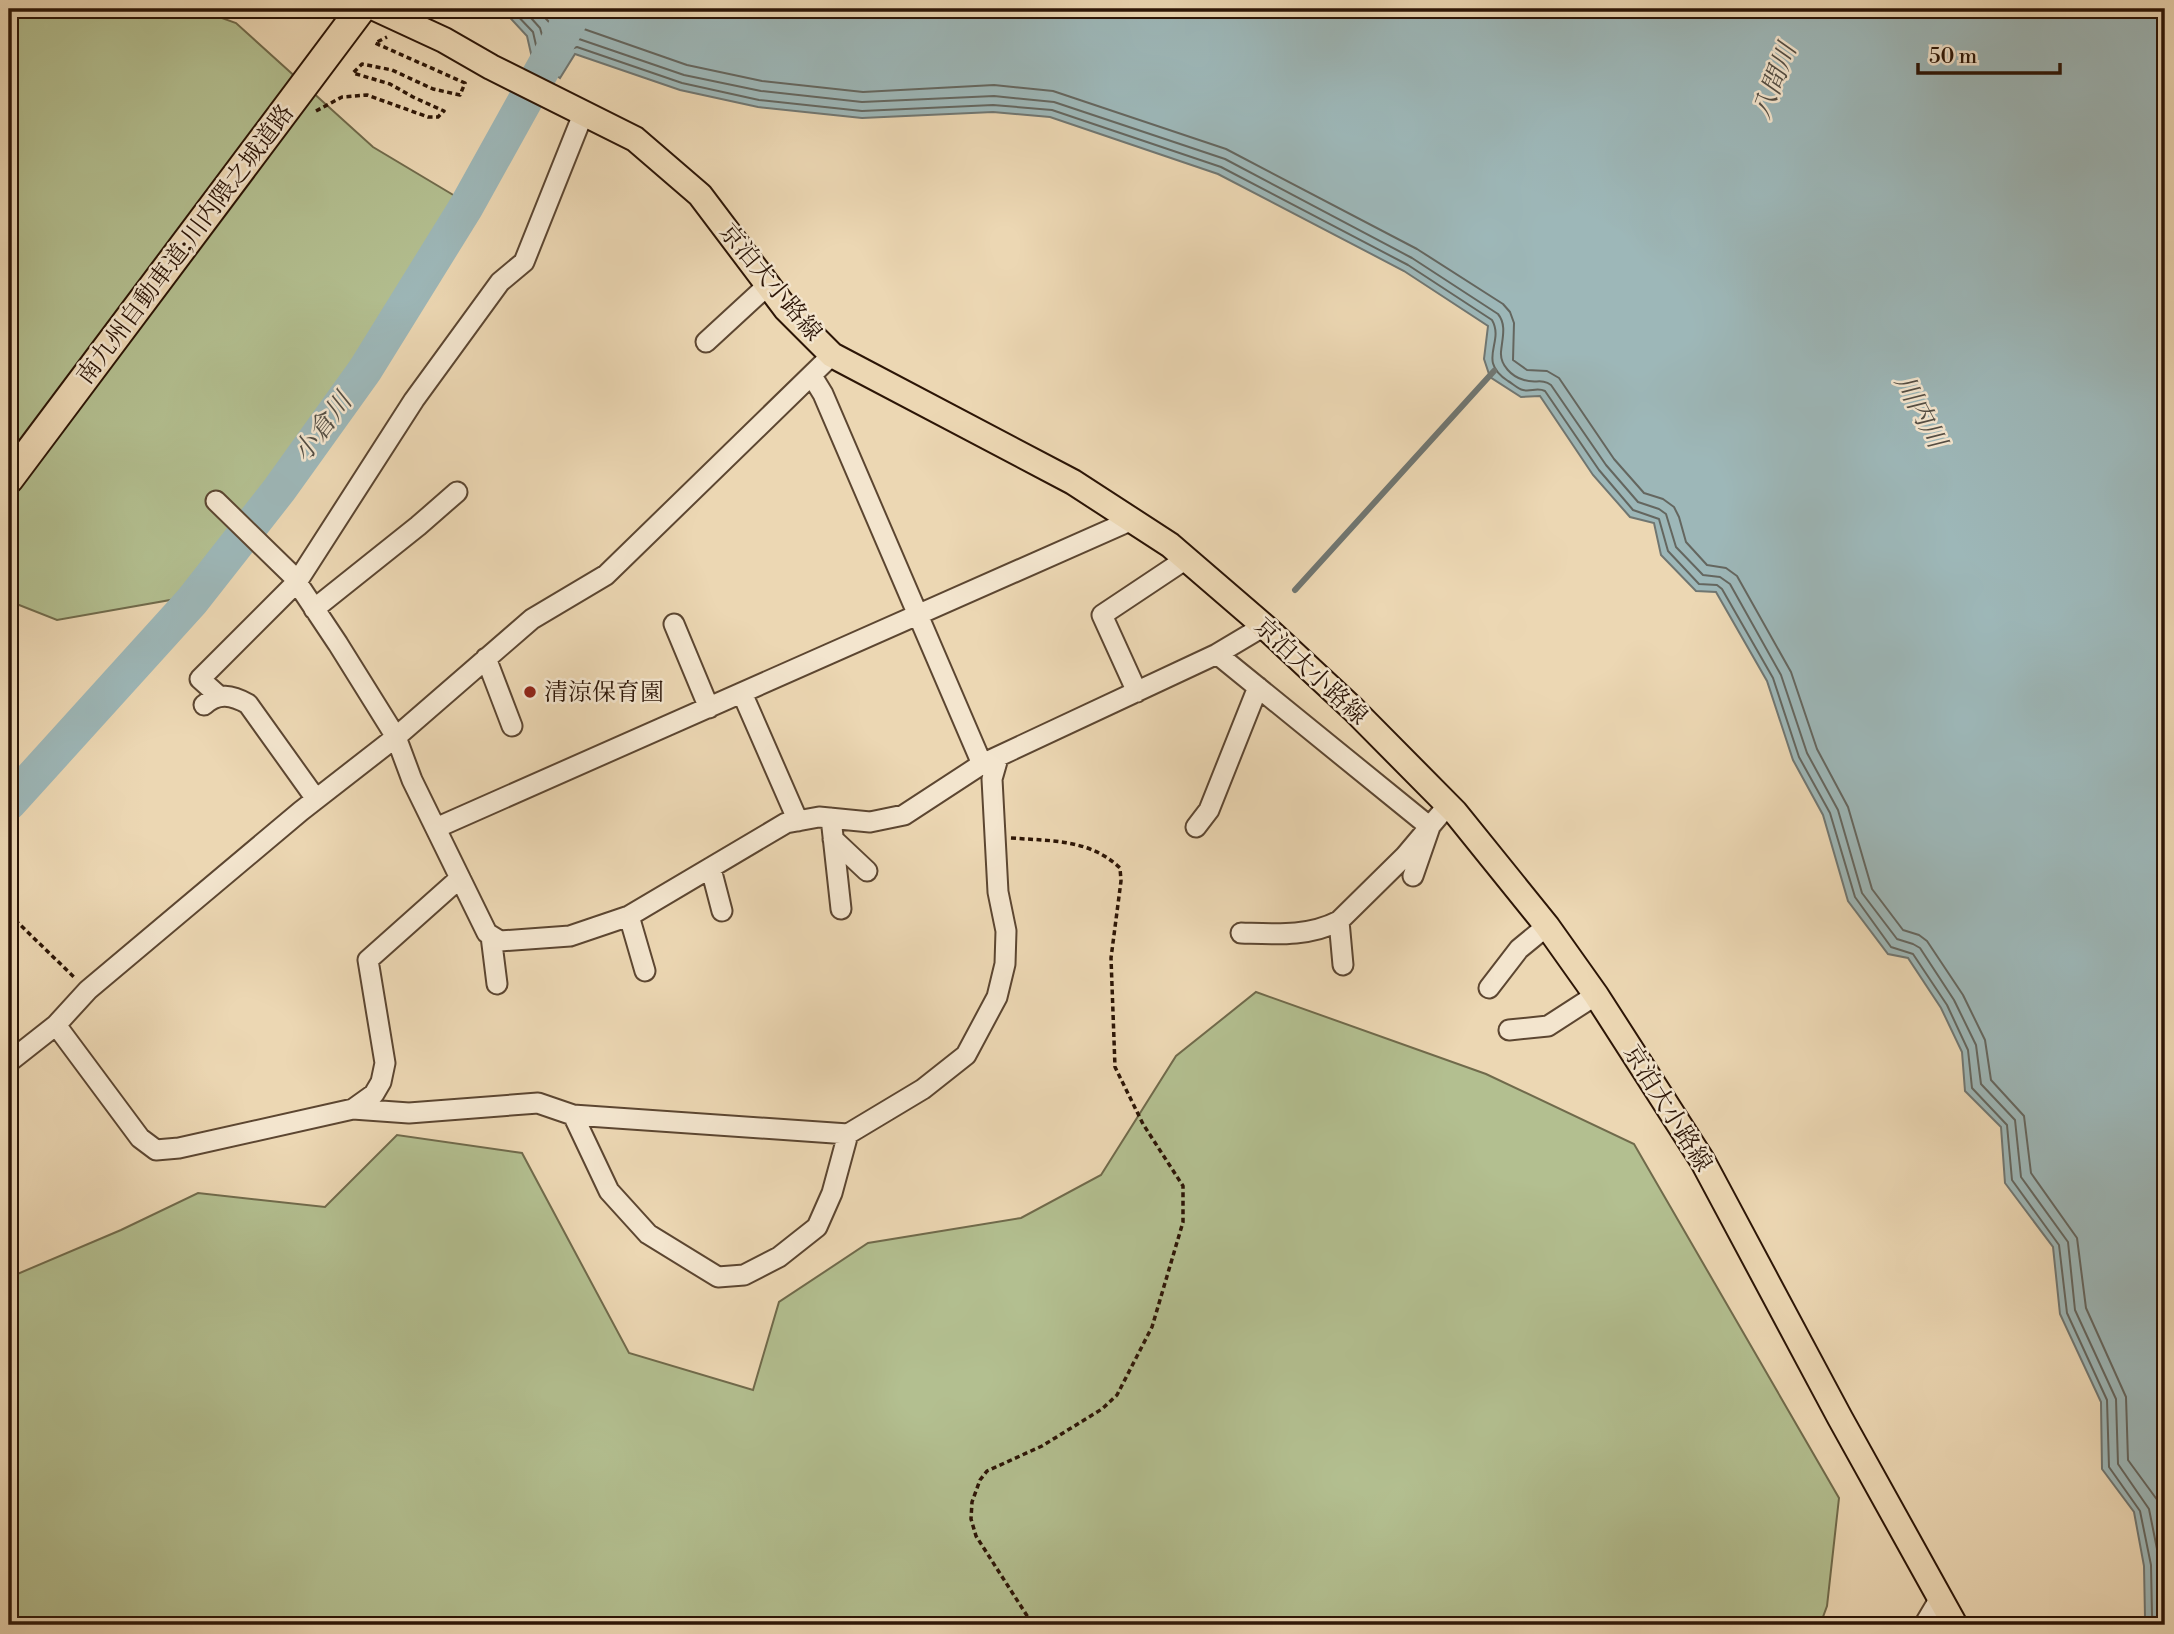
<svg xmlns="http://www.w3.org/2000/svg" width="2174" height="1634" viewBox="0 0 2174 1634" font-family="'Libre Bodoni','Noto Serif JP',serif">
<rect width="100%" height="100%" fill="#ecd7b3"/>
<filter id="stains"><feTurbulence type="fractalNoise" baseFrequency=".00286" numOctaves="4"/><feColorMatrix values="0 0 0 0 .2 0 0 0 0 .09 0 0 0 0 .02 0 0 0 .5 -.17"/></filter>
<radialGradient id="worn" r=".72"><stop offset=".6" stop-color="#630" stop-opacity="0"/><stop offset="1" stop-color="#630" stop-opacity=".3"/></radialGradient>
<!-- green -->
<path fill="#b3bf90" stroke="#706a4b" stroke-width="2" d="M 9,9 L 197,9 L 236,23 L 373,147 L 465,202 L 204,594 L 57,620 L 9,601 Z
M 1256,992 L 1486,1074 L 1634,1144 L 1839,1498 L 1827,1606 L 1820,1625 L 9,1625 L 9,1284 L 15,1275 L 121,1230 L 198,1193 L 325,1207 L 397,1135 L 522,1153 L 629,1353 L 753,1390 L 779,1302 L 868,1243 L 1021,1218 L 1101,1175 L 1176,1056 Z"/>
<!-- water -->
<path fill="#9db7b8" stroke="#707671" stroke-width="2" d="M 502,9 L 2165,9 L 2165,1625 L 2148,1625 L 2145,1617 L 2144,1566 L 2134,1512 L 2102,1469 L 2101,1402 L 2060,1314 L 2053,1247 L 2005,1183 L 2001,1127 L 1965,1091 L 1962,1052 L 1941,1008 L 1908,958 L 1888,954 L 1848,901 L 1823,815 L 1793,760 L 1767,681 L 1716,592 L 1696,591 L 1661,555 L 1654,523 L 1630,517 L 1593,475 L 1540,396 L 1521,397 L 1490,377 L 1484,359 L 1488,326 L 1404,271 L 1218,174 L 1050,117 L 993,112 L 862,118 L 758,107 L 680,90 L 575,54 L 560,78 L 532,58 L 527,36 Z"/>
<g fill="none" stroke-linecap="round" stroke-linejoin="round">
<!-- shore -->
<path stroke="#64665f" stroke-width="2" d="M 511,9 L 533,32 L 538,54 L 556,67 C 566,63 565,49 577,47 L 682,83 L 759,100 L 862,111 L 993,105 L 1052,110 L 1221,167 L 1408,265 L 1492,320 C 1505,343 1476,360 1508,381 C 1512,383 1518,389 1523,390 C 1531,392 1537,387 1545,391 L 1599,470 L 1633,510 L 1659,519 L 1668,551 L 1699,584 L 1717,585 L 1722,589 L 1773,678 L 1799,757 L 1830,813 L 1855,897 L 1891,947 L 1913,954 L 1947,1005 L 1968,1050 L 1972,1088 L 2007,1125 L 2012,1180 L 2059,1245 L 2067,1313 L 2107,1400 L 2109,1467 L 2140,1511 L 2151,1565 L 2152,1615 L 2154,1625
M 523,9 L 540,28 L 546,49 L 553,54 L 557,53 L 567,40 L 579,39 L 684,75 L 761,91 L 862,102 L 994,96 L 1054,102 L 1225,159 L 1412,258 L 1498,314 C 1507,325 1502,339 1501,352 C 1500,365 1512,377 1524,380 C 1535,384 1542,378 1551,385 L 1606,465 L 1638,502 L 1659,509 L 1666,514 L 1676,547 L 1703,575 L 1720,577 L 1730,584 L 1781,675 L 1807,753 L 1838,810 L 1862,893 L 1897,939 L 1913,944 L 1920,948 L 1954,1000 L 1976,1045 L 1981,1084 L 2015,1120 L 2021,1177 L 2068,1242 L 2075,1310 L 2116,1399 L 2118,1464 L 2149,1509 L 2160,1564 L 2160,1613 L 2163,1625
M 537,9 L 549,22 L 555,34 L 570,28 L 581,28 L 687,65 L 762,81 L 863,92 L 994,85 L 1053,91 L 1226,149 L 1417,249 L 1503,304 L 1510,312 L 1514,323 L 1513,360 L 1527,370 L 1547,371 L 1559,378 L 1614,459 L 1644,493 L 1663,499 L 1674,507 L 1679,517 L 1686,542 L 1707,565 L 1726,568 L 1737,576 L 1791,672 L 1817,749 L 1848,807 L 1872,889 L 1903,930 L 1919,935 L 1927,941 L 1963,995 L 1985,1040 L 1991,1080 L 2024,1116 L 2031,1173 L 2077,1238 L 2086,1308 L 2126,1397 L 2128,1460 L 2158,1501 L 2165,1538"/>
<!-- stream -->
<path stroke="#707671" stroke-width="6" d="M 1295,590 L 1494,371"/>
<!-- river -->
<path stroke="#9db7b8" stroke-width="35" d="M 9,803 L 192,601 L 279,490 L 365,370 L 466,207 L 576,9"/>
<defs>
<path id="minor" d="M 706,342 L 768,285
M 812,376 L 823,394 L 982,764
M 216,501 L 292,575 L 338,644 L 396,737 L 412,780 L 487,933 L 500,941 L 570,936 L 629,916 L 786,823 L 819,817 L 870,822 L 904,815 L 982,764 L 1217,654 L 1264,626
M 314,609 L 418,526 L 457,492
M 674,624 L 709,708
M 1217,654 L 1430,827 L 1413,876
M 486,658 L 512,726
M 1137,692 L 1102,615 L 1186,559
M 742,693 L 798,821
M 219,696 L 200,679 L 297,582 L 414,400 L 500,282 L 524,262 L 584,112
M 204,705 C 218,692 232,695 248,704 L 316,799
M 831,818 L 841,909
M 1196,827 L 1209,810 L 1258,687
M 436,828 L 1132,520
M 833,839 L 867,871
M 711,869 L 722,911
M 629,916 L 645,971
M 1241,933 C 1275,934 1308,937 1339,921
M 491,936 L 497,984
M 1343,965 L 1339,921 L 1405,856 L 1448,805
M 1489,988 L 1519,949 L 1547,926
M 56,1025 L 140,1138 L 156,1150 L 179,1148 L 353,1109 L 409,1113 L 538,1103 L 573,1115 L 848,1134 L 923,1089 L 966,1055 L 997,997 L 1005,964 L 1006,931 L 998,892 L 992,779 L 998,758
M 1509,1030 L 1548,1026 L 1596,995
M 9,1062 L 56,1025 L 88,990 L 301,811 L 396,737 L 532,619 L 606,575 L 832,355
M 353,1109 L 374,1094 L 381,1082 L 385,1063 L 368,960 L 460,878
M 573,1115 L 609,1191 L 648,1234 L 718,1277 L 744,1275 L 779,1257 L 817,1227 L 832,1193 L 848,1134
M 1924,1625 L 1940,1598"/>
<path id="major" d="M 377,9 L 444,40 L 491,67 L 635,139 L 700,195 L 786,309 L 832,355 L 1073,482 L 1170,545 L 1264,626 L 1353,709 L 1455,812 L 1547,926 L 1596,995 L 1702,1160 L 1840,1418 L 1955,1625"/>
<path id="highway" d="M 9,479 L 361,9"/>
</defs>
<!-- minor casing -->
<use href="#minor" stroke="#5c4631" stroke-width="23"/>
<!-- major casing -->
<use href="#major" stroke="#2c1506" stroke-width="28"/>
<!-- highway casing -->
<use href="#highway" stroke="#2c1506" stroke-width="32"/>
<!-- path -->
<path stroke="#2c1506" stroke-width="3.5" stroke-dasharray="5 3.5" stroke-linecap="butt" d="M 316,111 L 342,97 L 367,95 L 428,117 L 438,117 L 444,111 L 413,97 L 390,84 L 353,73 L 362,64 L 392,70 L 433,89 L 460,95 L 465,83 L 375,43 L 387,37
M 1011,838 C 1051,841 1090,839 1120,868 L 1121,881 L 1111,958 L 1115,1067 L 1143,1124 L 1183,1186 L 1183,1222 L 1152,1327 L 1117,1395 L 1102,1409 L 1042,1446 L 987,1471 L 980,1480 L 972,1502 L 971,1519 L 976,1536 L 1033,1625
M 9,914 L 76,979"/>
<!-- minor -->
<use href="#minor" stroke="#f3e5ce" stroke-width="19"/>
<!-- major -->
<use href="#major" stroke="#ecd7b3" stroke-width="24"/>
<!-- highway -->
<use href="#highway" stroke="#ecd7b3" stroke-width="28"/>
</g>
<!-- markers -->
<circle fill="#8f2418" stroke="#f3e5ce" stroke-width="2.5" cx="530" cy="692" r="7"/>
<g text-anchor="middle" stroke-width="5" stroke-linejoin="round" paint-order="stroke">
<!-- street labels -->
<g font-size="24" fill="#2c1506" stroke="#f3e5ce">
<text transform="translate(185 244) rotate(-53)" y="8">南九州自動車道;川内隈之城道路</text>
<text transform="translate(771 282) rotate(50)" y="8">京泊大小路線</text>
<text transform="translate(1311 671) rotate(43)" y="8">京泊大小路線</text>
<text transform="translate(1668 1108) rotate(58)" y="8">京泊大小路線</text>
</g>
<!-- poi labels -->
<g font-size="24" fill="#2c1506" stroke="#f3e5ce" text-anchor="start">
<text x="544" y="700">清涼保育園</text>
</g>
<!-- water labels -->
<g font-size="26" font-style="italic" fill="#544e44" stroke="#f3e5ce">
<text transform="translate(1774 81) rotate(-69)" y="9">八間川</text>
<text transform="translate(1921 411) rotate(62)" y="9">川内川</text>
<text transform="translate(322 427) rotate(-53)" y="9">小倉川</text>
</g>
</g>
<!-- margin -->
<rect width="2174" height="1634" fill="none" stroke="#ecd7b3" stroke-width="35"/>
<rect x="10" y="10" width="2153" height="1613" fill="none" stroke="#2c1506" stroke-width="3.5"/>
<rect x="18" y="18" width="2139" height="1599" fill="none" stroke="#2c1506" stroke-width="2"/>
<!-- scale -->
<path d="M1918 63v10h142v-10" fill="none" stroke="#2c1506" stroke-width="3.5"/>
<text x="1929" y="63" font-size="21" fill="#2c1506" stroke="#f3e5ce" stroke-width="5" paint-order="stroke">50 m</text>
<rect width="100%" height="100%" filter="url(#stains)"/>
<rect width="100%" height="100%" fill="url(#worn)"/>
</svg>
